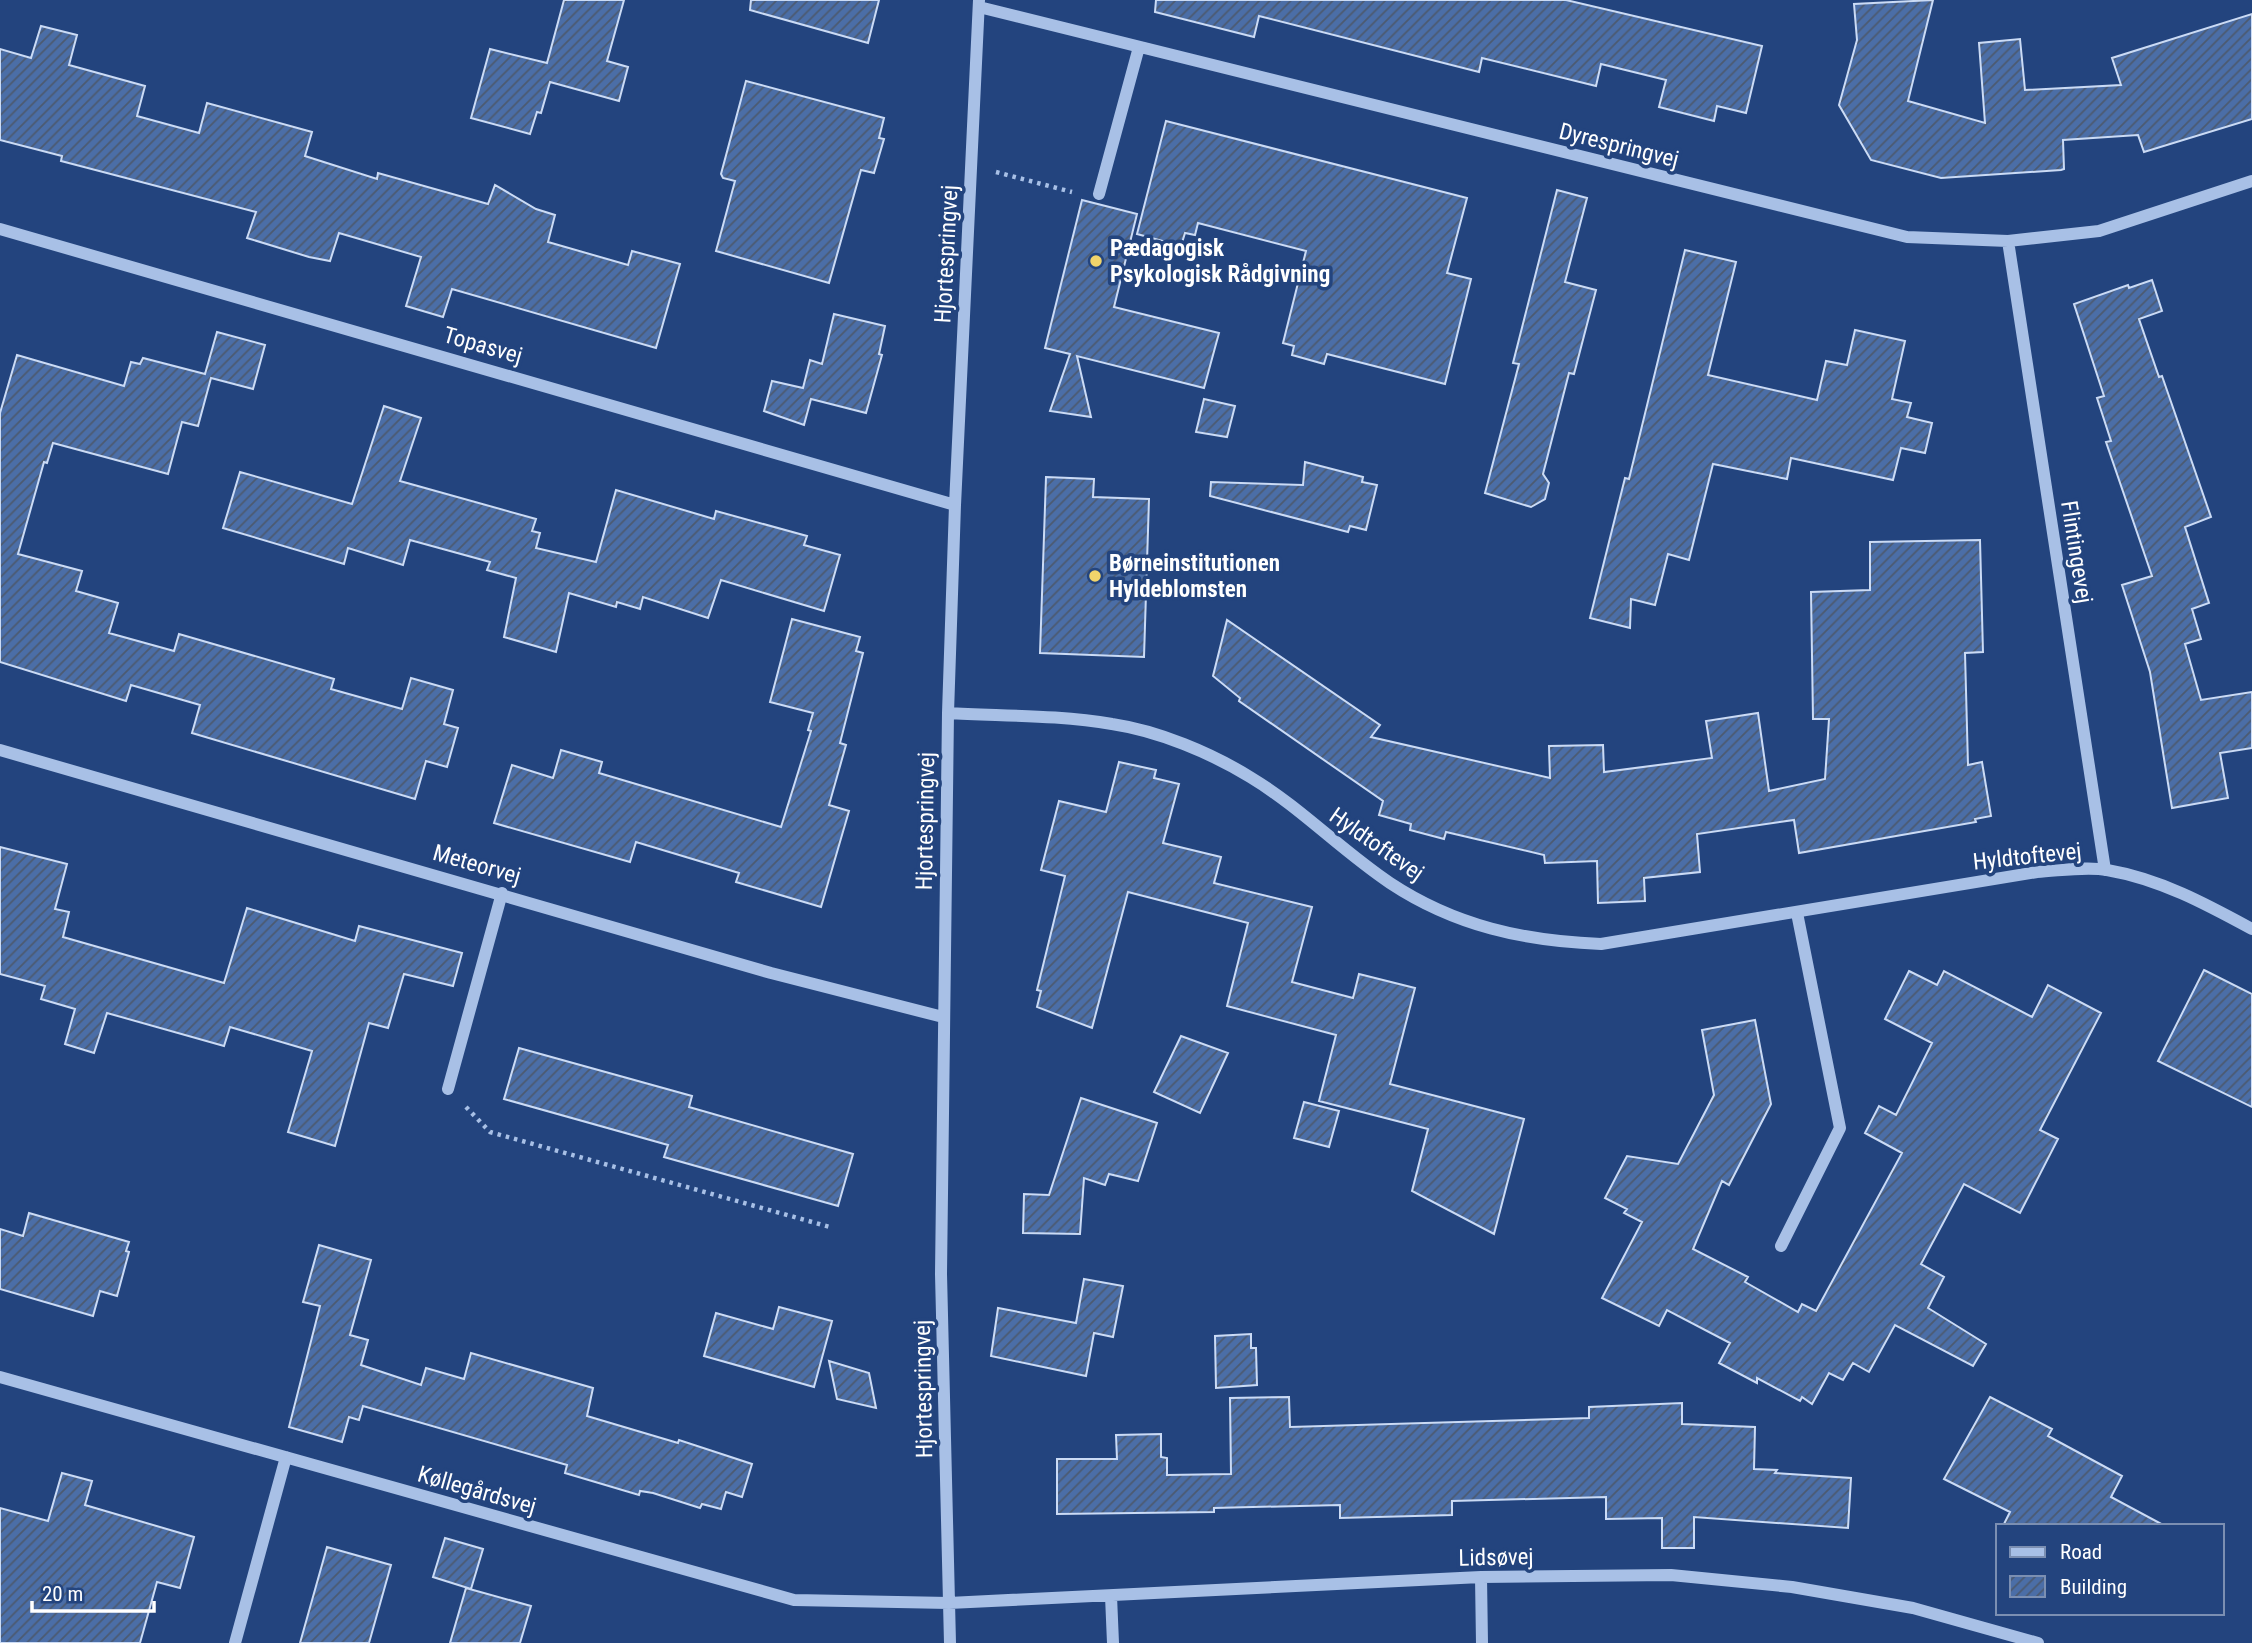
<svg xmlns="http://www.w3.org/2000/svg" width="2252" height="1643" viewBox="0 0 2252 1643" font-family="'Roboto Condensed',sans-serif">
<defs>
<pattern id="building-hatch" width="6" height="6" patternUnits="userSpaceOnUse" patternTransform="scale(1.75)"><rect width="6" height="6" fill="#4b6ea7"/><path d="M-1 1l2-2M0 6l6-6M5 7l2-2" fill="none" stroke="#4c5a70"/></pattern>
</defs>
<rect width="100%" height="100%" fill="#23447e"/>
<!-- building -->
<path fill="url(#building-hatch)" stroke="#cbdbf5" stroke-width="2" d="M 564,0 L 624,0 L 607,61 L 628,67 L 619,101 L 550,82 L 541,113 L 537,112 L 530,134 L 471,118 L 490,49 L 547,63 Z
M 751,0 L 879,0 L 868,43 L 750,10 Z
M 1156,0 L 1566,0 L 1762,46 L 1746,113 L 1717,106 L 1714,121 L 1659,107 L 1666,80 L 1601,64 L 1596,86 L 1482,58 L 1479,72 L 1259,16 L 1254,37 L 1155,12 Z
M 1933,0 L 1908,101 L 1985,123 L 1979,43 L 2020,39 L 2025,90 L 2121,85 L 2112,58 L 2252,14 L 2252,119 L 2144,152 L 2138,135 L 2063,140 L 2064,169 L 2061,170 L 1941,178 L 1871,160 L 1839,105 L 1857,40 L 1854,4 Z
M 41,26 L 77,35 L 69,65 L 145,86 L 137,116 L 199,133 L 207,103 L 312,132 L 305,156 L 377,179 L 378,173 L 488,204 L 495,185 L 536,209 L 555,215 L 548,242 L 628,265 L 632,251 L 680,264 L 656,348 L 452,289 L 443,317 L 406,306 L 421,257 L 339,233 L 330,261 L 309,257 L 247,238 L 256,212 L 61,161 L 62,156 L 0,140 L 0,49 L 31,58 Z
M 746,81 L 884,118 L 879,138 L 884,139 L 874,173 L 861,170 L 829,283 L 716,251 L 735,181 L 723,178 L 721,174 Z
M 1166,121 L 1467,198 L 1447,273 L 1471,279 L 1445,384 L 1327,354 L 1324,364 L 1292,355 L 1294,346 L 1283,343 L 1306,251 L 1198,223 L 1195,235 L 1185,233 L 1181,246 L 1137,234 Z
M 1557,190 L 1587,198 L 1565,282 L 1596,290 L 1574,374 L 1569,373 L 1543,474 L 1549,483 L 1545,499 L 1531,507 L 1485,493 L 1519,364 L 1513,363 Z
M 1082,200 L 1137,214 L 1114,307 L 1219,333 L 1204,388 L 1077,356 L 1091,417 L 1050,411 L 1070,354 L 1045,348 Z
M 1685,250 L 1736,262 L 1708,375 L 1817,400 L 1826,361 L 1847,365 L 1855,330 L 1905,341 L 1892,399 L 1911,403 L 1907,417 L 1932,423 L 1925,453 L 1901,448 L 1893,480 L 1791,458 L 1787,479 L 1713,464 L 1689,560 L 1668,554 L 1655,605 L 1631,599 L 1630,628 L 1590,618 L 1625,478 L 1629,479 Z
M 2152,280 L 2162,311 L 2139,319 L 2159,377 L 2162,376 L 2211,517 L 2185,527 L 2209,603 L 2192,609 L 2201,639 L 2185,644 L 2201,700 L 2252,692 L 2252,748 L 2220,753 L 2228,798 L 2172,808 L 2150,672 L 2122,585 L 2152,576 L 2106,442 L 2111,441 L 2097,398 L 2104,396 L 2074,304 L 2128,285 L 2129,288 Z
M 834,314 L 885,326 L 879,354 L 882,355 L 866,413 L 811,399 L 804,425 L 764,411 L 772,381 L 803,388 L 810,360 L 822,364 Z
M 217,332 L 265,345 L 253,389 L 211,378 L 198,426 L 182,422 L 168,474 L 53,443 L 47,463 L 44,462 L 18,554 L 82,571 L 76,591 L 118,603 L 109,633 L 174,651 L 179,634 L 334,679 L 331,689 L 402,709 L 411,678 L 453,690 L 444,724 L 458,728 L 447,767 L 426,761 L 415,799 L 192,733 L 200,705 L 131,685 L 126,701 L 0,662 L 0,413 L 17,355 L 124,386 L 131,362 L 140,364 L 143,358 L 205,374 Z
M 1204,399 L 1235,406 L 1227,437 L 1196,432 Z
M 384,406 L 421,418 L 400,481 L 536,519 L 532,531 L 540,533 L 536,548 L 596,562 L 616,490 L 714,519 L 716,511 L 807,536 L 804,545 L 840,555 L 824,611 L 721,580 L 708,618 L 643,597 L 640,609 L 617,602 L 616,607 L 569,593 L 556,652 L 504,637 L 516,578 L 487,570 L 490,562 L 410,540 L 403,565 L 348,548 L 344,564 L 223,528 L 240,472 L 352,504 Z
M 1305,462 L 1363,477 L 1362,482 L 1377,485 L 1366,530 L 1350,526 L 1348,532 L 1210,496 L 1211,482 L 1303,485 Z
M 1046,477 L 1094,479 L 1093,497 L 1149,499 L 1144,657 L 1040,653 Z
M 1980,540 L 1983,652 L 1965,653 L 1968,765 L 1982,762 L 1991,816 L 1975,819 L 1976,822 L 1799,853 L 1794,820 L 1697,834 L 1700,872 L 1644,878 L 1645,901 L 1598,903 L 1597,861 L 1545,863 L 1544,855 L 1446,832 L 1444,839 L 1410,830 L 1411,824 L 1379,815 L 1383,801 L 1239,701 L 1240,698 L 1213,676 L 1227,620 L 1380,725 L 1371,737 L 1550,778 L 1549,746 L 1603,745 L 1604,772 L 1712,758 L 1706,721 L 1758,713 L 1769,791 L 1825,779 L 1829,719 L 1813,719 L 1811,592 L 1870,590 L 1870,542 Z
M 792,619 L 860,637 L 856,651 L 863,653 L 840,743 L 846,745 L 829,805 L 849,811 L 821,907 L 736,882 L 739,873 L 636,842 L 630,862 L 494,823 L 512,765 L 553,778 L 561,750 L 602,762 L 599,773 L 781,827 L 811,731 L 808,730 L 813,713 L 770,702 Z
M 1119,762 L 1156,770 L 1154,778 L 1179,784 L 1163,843 L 1221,857 L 1214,883 L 1312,907 L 1292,982 L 1353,998 L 1359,974 L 1415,988 L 1390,1084 L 1524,1119 L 1494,1234 L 1412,1191 L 1428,1129 L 1319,1101 L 1336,1035 L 1227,1006 L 1248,923 L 1128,892 L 1092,1028 L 1037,1007 L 1041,991 L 1037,990 L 1065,876 L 1041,870 L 1059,801 L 1106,812 Z
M 0,847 L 67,864 L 55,909 L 69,912 L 63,937 L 224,983 L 247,908 L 355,941 L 359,926 L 462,953 L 453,986 L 404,974 L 388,1028 L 369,1023 L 335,1146 L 288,1132 L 312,1051 L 230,1027 L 224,1046 L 107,1013 L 94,1053 L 65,1044 L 75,1009 L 41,999 L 45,986 L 0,974 Z
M 2204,970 L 2252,994 L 2252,1107 L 2158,1061 Z
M 1909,971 L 1937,985 L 1944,971 L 2032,1017 L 2048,985 L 2101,1013 L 2040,1130 L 2058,1139 L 2020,1213 L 1964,1184 L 1921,1264 L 1944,1277 L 1928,1308 L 1986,1344 L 1973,1366 L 1895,1325 L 1869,1372 L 1853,1363 L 1843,1380 L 1829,1373 L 1812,1404 L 1802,1397 L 1800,1401 L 1757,1378 L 1757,1383 L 1719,1363 L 1730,1343 L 1667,1310 L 1659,1326 L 1602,1298 L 1642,1222 L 1624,1213 L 1627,1209 L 1605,1198 L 1627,1156 L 1678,1164 L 1714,1095 L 1702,1030 L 1755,1020 L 1771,1104 L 1729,1185 L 1722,1181 L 1693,1249 L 1748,1277 L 1745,1282 L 1798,1312 L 1802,1304 L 1816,1311 L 1902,1153 L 1865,1133 L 1879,1106 L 1896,1115 L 1932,1043 L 1885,1019 Z
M 1181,1036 L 1228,1053 L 1200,1113 L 1154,1092 Z
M 519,1048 L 692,1096 L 689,1107 L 853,1154 L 838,1206 L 664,1157 L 668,1145 L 504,1099 Z
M 1081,1098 L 1157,1123 L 1138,1181 L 1109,1174 L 1105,1185 L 1084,1178 L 1080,1234 L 1023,1233 L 1024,1194 L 1049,1195 Z
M 1304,1102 L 1339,1111 L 1329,1147 L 1294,1138 Z
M 29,1213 L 129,1242 L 126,1251 L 129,1252 L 117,1296 L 100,1291 L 93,1316 L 0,1289 L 0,1229 L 23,1236 Z
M 319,1245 L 371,1260 L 350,1335 L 368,1340 L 361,1365 L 421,1385 L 426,1368 L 464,1379 L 471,1353 L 593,1388 L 587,1416 L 678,1443 L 679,1440 L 752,1464 L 742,1497 L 726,1492 L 721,1509 L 702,1504 L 700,1508 L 653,1493 L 640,1491 L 639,1495 L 565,1473 L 567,1465 L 363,1406 L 359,1420 L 349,1417 L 342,1442 L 289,1427 L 320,1306 L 303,1302 Z
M 1084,1279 L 1123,1286 L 1113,1337 L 1094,1333 L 1086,1376 L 991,1356 L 998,1308 L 1076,1323 Z
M 779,1307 L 832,1321 L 814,1387 L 704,1356 L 716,1313 L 773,1329 Z
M 1251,1334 L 1251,1348 L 1256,1348 L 1257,1385 L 1216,1388 L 1215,1336 Z
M 829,1361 L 869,1373 L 876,1408 L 837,1399 Z
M 1289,1397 L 1290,1427 L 1589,1418 L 1589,1407 L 1682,1403 L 1682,1424 L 1755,1427 L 1754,1469 L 1777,1470 L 1775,1473 L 1851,1478 L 1848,1528 L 1694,1517 L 1694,1548 L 1662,1548 L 1662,1518 L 1606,1519 L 1606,1497 L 1452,1501 L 1452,1515 L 1340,1518 L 1340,1505 L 1214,1508 L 1214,1512 L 1057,1514 L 1057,1459 L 1117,1459 L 1116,1435 L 1161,1434 L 1161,1457 L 1167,1458 L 1167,1475 L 1231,1474 L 1230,1398 Z
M 1990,1397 L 2052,1429 L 2048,1436 L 2122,1476 L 2111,1497 L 2165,1526 L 2003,1526 L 2010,1512 L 1944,1479 Z
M 62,1473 L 92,1481 L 85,1505 L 194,1537 L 180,1588 L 157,1582 L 140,1643 L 0,1643 L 0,1508 L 48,1521 Z
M 445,1538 L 483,1549 L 471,1589 L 433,1577 Z
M 327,1547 L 391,1565 L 369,1643 L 300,1643 Z
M 466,1588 L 531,1606 L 520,1643 L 450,1643 Z"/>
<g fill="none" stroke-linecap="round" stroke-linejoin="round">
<!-- path -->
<path stroke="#a8c0e6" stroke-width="4.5" stroke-dasharray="3.5 5" stroke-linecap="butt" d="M 996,172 L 1072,192
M 466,1107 L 490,1132 L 830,1227"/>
<!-- minor -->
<path stroke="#a8c0e6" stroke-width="12" d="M 979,7 L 1907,237 L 2008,241 L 2099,231 L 2252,181
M 1099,194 L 1139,47
M 0,229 L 955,505
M 2008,241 L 2105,870
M 948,713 C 1001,716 1061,715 1112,724 C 1159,731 1211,753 1250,777 C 1300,807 1342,851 1390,883 C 1455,926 1524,941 1601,944 L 2037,872 C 2059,871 2085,866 2107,870 C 2160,879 2206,904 2252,929
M 0,750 L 771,973 L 943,1017
M 448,1089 L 502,893
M 1781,1246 L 1840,1128 L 1797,913
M 0,1377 L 794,1600 L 949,1603 L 1481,1577 L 1671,1575 L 1792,1587 L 1913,1608 L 2038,1643
M 1481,1577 L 1482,1643
M 1111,1596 L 1113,1643
M 235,1643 L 286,1457
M 950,1643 L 941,1274 L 948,713 L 955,505 L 979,0"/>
</g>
<!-- markers -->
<g fill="#f1d46b" stroke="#23447e" stroke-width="2.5">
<circle cx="1096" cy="261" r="7"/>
<circle cx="1095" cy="576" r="7"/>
</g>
<g text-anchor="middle" stroke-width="7" stroke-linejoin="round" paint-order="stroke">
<!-- street labels -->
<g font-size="23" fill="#fff" stroke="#23447e">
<text transform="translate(1619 145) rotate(14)" y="8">Dyrespringvej</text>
<text transform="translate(946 254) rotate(-87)" y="8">Hjortespringvej</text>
<text transform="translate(483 345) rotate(16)" y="8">Topasvej</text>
<text transform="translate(2077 552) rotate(81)" y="8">Flintingevej</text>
<text transform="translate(925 821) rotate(-89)" y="8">Hjortespringvej</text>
<text transform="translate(1377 844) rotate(35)" y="8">Hyldtoftevej</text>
<text transform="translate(2027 856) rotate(-6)" y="8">Hyldtoftevej</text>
<text transform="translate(477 864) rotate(16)" y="8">Meteorvej</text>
<text transform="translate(923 1389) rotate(-91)" y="8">Hjortespringvej</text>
<text transform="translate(477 1490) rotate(16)" y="8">Køllegårdsvej</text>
<text transform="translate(1496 1557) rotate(-1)" y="8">Lidsøvej</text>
</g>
<!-- poi labels -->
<g font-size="23" font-weight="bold" fill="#fff" stroke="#23447e" text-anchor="start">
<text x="1110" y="256">Pædagogisk<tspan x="1110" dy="26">Psykologisk Rådgivning</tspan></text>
<text x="1109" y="571">Børneinstitutionen<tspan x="1109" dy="26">Hyldeblomsten</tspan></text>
</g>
</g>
<!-- legend -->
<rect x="1996" y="1524" width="228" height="91" fill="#23447e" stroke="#7b8fb2" stroke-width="2"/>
<rect x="2010" y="1547" width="35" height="10" fill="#a8c0e6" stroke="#7b8fb2" stroke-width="2"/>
<text x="2060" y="1559" font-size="21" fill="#ffffff">Road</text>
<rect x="2010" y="1576" width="35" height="21" fill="url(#building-hatch)" stroke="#7b8fb2" stroke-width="2"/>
<text x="2060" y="1594" font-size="21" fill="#ffffff">Building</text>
<!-- scale -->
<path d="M32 1601v10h122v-10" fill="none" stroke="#ffffff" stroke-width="3.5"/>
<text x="42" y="1601" font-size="21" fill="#ffffff" stroke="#23447e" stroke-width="5" paint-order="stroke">20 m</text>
</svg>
